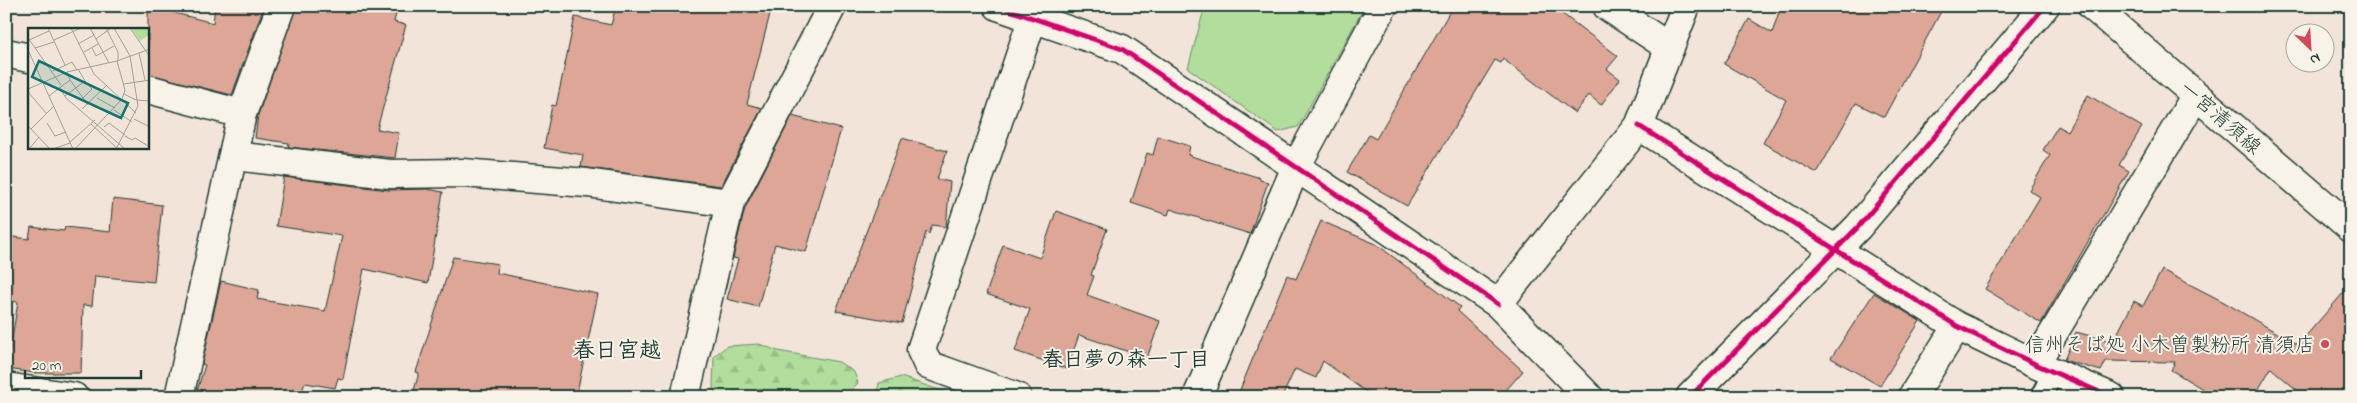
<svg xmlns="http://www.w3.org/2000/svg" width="2357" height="403" viewBox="0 0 2357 403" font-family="'Indie Flower','Klee One',sans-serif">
<defs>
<pattern id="forest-firs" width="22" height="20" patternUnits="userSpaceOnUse" patternTransform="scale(1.25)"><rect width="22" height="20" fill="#b1de9c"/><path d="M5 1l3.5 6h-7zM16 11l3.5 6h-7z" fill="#98bf87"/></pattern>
</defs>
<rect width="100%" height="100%" fill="#f2e4d8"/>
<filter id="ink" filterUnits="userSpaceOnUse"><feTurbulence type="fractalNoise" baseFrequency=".02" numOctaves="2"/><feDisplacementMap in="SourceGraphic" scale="10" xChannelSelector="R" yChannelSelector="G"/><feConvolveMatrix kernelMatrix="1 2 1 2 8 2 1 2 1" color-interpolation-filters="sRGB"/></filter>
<g filter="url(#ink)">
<!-- forest -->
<path fill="url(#forest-firs)" stroke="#688e68" d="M 759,344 L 778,351 L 839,362 L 854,372 L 858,383 L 844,397 L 717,397 L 713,387 L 714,356 L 727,346 Z
M 901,377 L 951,394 L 959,397 L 876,397 L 879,383 Z"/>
<!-- park -->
<path fill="#b1de9c" stroke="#688e68" d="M 1205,6 L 1365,6 L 1298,127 L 1278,132 L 1188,68 Z"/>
<!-- building -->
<path fill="#dda696" stroke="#1f3d34" d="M 148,6 L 213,23 L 215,6 L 264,6 L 232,95 L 148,74 Z
M 296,6 L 398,6 L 394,22 L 406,25 L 377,129 L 399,133 L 395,158 L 288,147 L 289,143 L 255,138 L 258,115 Z
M 616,6 L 772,6 L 747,104 L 762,108 L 721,186 L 581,167 L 583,155 L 544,148 L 552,105 L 556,106 L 575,17 L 611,25 Z
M 1453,6 L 1552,6 L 1618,56 L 1607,69 L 1620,79 L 1601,105 L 1589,95 L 1575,113 L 1503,59 L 1501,63 L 1495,60 L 1407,206 L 1347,172 L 1369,135 L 1376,139 Z
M 1781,6 L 1944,6 L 1884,117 L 1856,103 L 1817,173 L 1763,143 L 1786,100 L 1724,64 L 1749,19 L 1772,33 Z
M 2088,95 L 2142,127 L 2119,165 L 2129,171 L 2041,323 L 1985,289 L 2040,197 L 2029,190 L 2050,155 L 2043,150 L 2058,126 L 2067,131 Z
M 792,116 L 841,129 L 806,252 L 775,244 L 758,307 L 727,299 L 738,259 L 733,258 L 745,208 Z
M 1158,136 L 1190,146 L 1188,155 L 1260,178 L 1260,180 L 1268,182 L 1250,234 L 1170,209 L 1168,215 L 1131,203 L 1147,153 L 1153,155 Z
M 902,138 L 947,151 L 937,179 L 950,182 L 946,227 L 932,225 L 929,234 L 926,232 L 902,323 L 836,311 Z
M 284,177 L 388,190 L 427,189 L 443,192 L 428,283 L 364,269 L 343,379 L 338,378 L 335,388 L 305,383 L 300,397 L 195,397 L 205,365 L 202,364 L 221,281 L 259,290 L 257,299 L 325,311 L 342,236 L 276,226 Z
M 113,199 L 162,205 L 154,282 L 95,276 L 92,306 L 83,305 L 81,373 L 35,373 L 7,369 L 18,302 L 6,301 L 6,236 L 29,239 L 31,227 L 64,231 L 65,227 L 110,232 Z
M 1056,211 L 1107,229 L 1091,275 L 1094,276 L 1087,295 L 1160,321 L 1147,358 L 1079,335 L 1067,369 L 1015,351 L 1030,309 L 986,294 L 1003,245 L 1040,258 Z
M 1321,221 L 1376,244 L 1460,307 L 1457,311 L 1523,371 L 1500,397 L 1373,397 L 1323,361 L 1316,378 L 1295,369 L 1282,397 L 1237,397 L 1287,275 L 1296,279 Z
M 453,257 L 498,264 L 497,273 L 598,294 L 576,397 L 412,397 L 419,373 L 416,372 Z
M 2162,270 L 2222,301 L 2298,345 L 2351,284 L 2351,397 L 2305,397 L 2271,368 L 2254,397 L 2216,397 L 2171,370 L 2175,362 L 2106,361 L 2101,371 L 2064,360 L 2076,332 L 2113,342 L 2134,301 L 2143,306 Z
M 1874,293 L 1920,321 L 1880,386 L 1831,358 Z"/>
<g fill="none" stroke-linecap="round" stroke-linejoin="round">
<defs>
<path id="lane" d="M 2041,397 L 2053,372"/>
<path id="street" d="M 998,6 L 1122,49 L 1498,304
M 1607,6 L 1670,48
M 6,53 L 29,58
M 148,89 L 242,114
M 1639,126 L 1957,326 L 2035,364 L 2111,397
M 234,156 L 390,174 L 463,173 L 587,183 L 730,203
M 2035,364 L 2196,95
M 6,387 L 74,397
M 179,397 L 242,114 L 281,6
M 685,397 L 730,203 L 832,6
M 1017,397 L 928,365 L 921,350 L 1033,17
M 1197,397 L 1296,167 L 1383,6
M 1589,397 L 1498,304 L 1639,126 L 1686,6
M 1912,397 L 1957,326"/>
<path id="secondary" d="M 2092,6 L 2351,228
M 1690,397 L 1858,227 L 2045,6"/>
</defs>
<!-- lane casing -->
<use href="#lane" stroke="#1f3d34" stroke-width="24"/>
<!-- street casing -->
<use href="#street" stroke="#1f3d34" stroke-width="31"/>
<!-- secondary casing -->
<use href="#secondary" stroke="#1f3d34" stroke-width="31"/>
<!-- lane -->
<use href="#lane" stroke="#f7f3e8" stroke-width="20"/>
<!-- street -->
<use href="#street" stroke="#f7f3e8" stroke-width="28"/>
<!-- secondary -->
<use href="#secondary" stroke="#f7f3e8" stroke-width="28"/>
<defs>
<path id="cycleway" d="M 998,6 L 1122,49 L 1498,304
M 1639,126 L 1957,326 L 2035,364 L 2111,397
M 1690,397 L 1858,227 L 2045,6"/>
</defs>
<!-- cycleway casing -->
<use href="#cycleway" stroke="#f7f3e8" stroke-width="8"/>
<!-- cycleway -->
<use href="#cycleway" stroke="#d6006c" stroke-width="5"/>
</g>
</g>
<!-- markers -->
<circle fill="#d1495b" stroke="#f7f3e8" stroke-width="2" cx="2325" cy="344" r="5"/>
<g text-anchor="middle" stroke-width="4" stroke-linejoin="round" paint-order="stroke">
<!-- street labels -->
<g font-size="20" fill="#1f3d34" stroke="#f7f3e8">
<text transform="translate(2221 117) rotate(41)" y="7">一宮清須線</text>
</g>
<!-- poi labels -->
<g font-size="20" fill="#1f3d34" stroke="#f7f3e8" text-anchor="end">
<text x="2315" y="351">信州そば処 小木曽製粉所 清須店</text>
</g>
<!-- neighbourhood labels -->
<g font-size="21" font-weight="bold" fill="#1f3d34" stroke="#f7f3e8">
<text x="1126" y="366">春日夢の森一丁目</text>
</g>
<!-- quarter labels -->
<g font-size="22" font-weight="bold" fill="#1f3d34" stroke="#f7f3e8">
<text x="617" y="357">春日宮越</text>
</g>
</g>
<!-- overview -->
<g transform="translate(28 28)">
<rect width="121" height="121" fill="#f2e4d8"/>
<path d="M 103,0 L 121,0 L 121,7 L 112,13 Z" fill="#b1de9c"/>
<path fill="none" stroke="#9ea196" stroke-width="1" d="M 20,0 L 37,37M 43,0 L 66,46 L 108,85M 62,0 L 81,35M 78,0 L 90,24 L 90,33M 86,0 L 102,28 L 110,78 L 88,121M 102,0 L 122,29M 0,10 L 33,57M 68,11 L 83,0M 1,12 L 21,3M 26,12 L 53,0M 50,16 L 66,7M 7,20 L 26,14M 64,20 L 68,28 L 86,18M 0,22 L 45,121M 56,24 L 70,16M 111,25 L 117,52M 25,43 L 44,34 L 49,42M 42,52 L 60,77M 96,56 L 122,52M 31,59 L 38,70 L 97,121M 0,61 L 39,44 L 89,33 L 122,21M 0,64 L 18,85M 96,66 L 108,72 L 122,73M 21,68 L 42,52 L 39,44M 37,68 L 57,53 L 50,41M 69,70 L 87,80M 54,71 L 64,61 L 57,53M 54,81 L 79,57M 86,82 L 104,94M 106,91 L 122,99M 19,95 L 27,108 L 38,104M 63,96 L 90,121M 0,98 L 22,121M 76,99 L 81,95 L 97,107M 3,101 L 26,78M 97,108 L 104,112 L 107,110 L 122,119M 42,114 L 67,92M 1,121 L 11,109M 25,121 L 42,115M 47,121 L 94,71 L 97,62 L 89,33"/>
<path fill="#0f766e" fill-opacity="0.15" stroke="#0f766e" stroke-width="2.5" d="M 11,33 L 100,75 L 93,90 L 4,49 Z"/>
<rect width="121" height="121" fill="none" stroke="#1f3d34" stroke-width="2.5"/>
</g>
<!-- margin -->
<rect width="2357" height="403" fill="none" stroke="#f7f3e8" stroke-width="25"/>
<rect x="12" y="12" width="2332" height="378" fill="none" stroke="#1f3d34" stroke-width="2" filter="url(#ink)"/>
<!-- north arrow -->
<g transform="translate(2310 48) rotate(155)"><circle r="24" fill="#f7f3e8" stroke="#a1aaa0"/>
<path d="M0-4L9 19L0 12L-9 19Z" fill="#d1495b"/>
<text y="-8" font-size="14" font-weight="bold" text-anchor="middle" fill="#1f3d34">N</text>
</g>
<!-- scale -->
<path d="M25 370v8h116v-8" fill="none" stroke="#1f3d34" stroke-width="2.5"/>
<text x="32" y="370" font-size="15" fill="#1f3d34" stroke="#f7f3e8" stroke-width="4" paint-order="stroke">20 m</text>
</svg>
